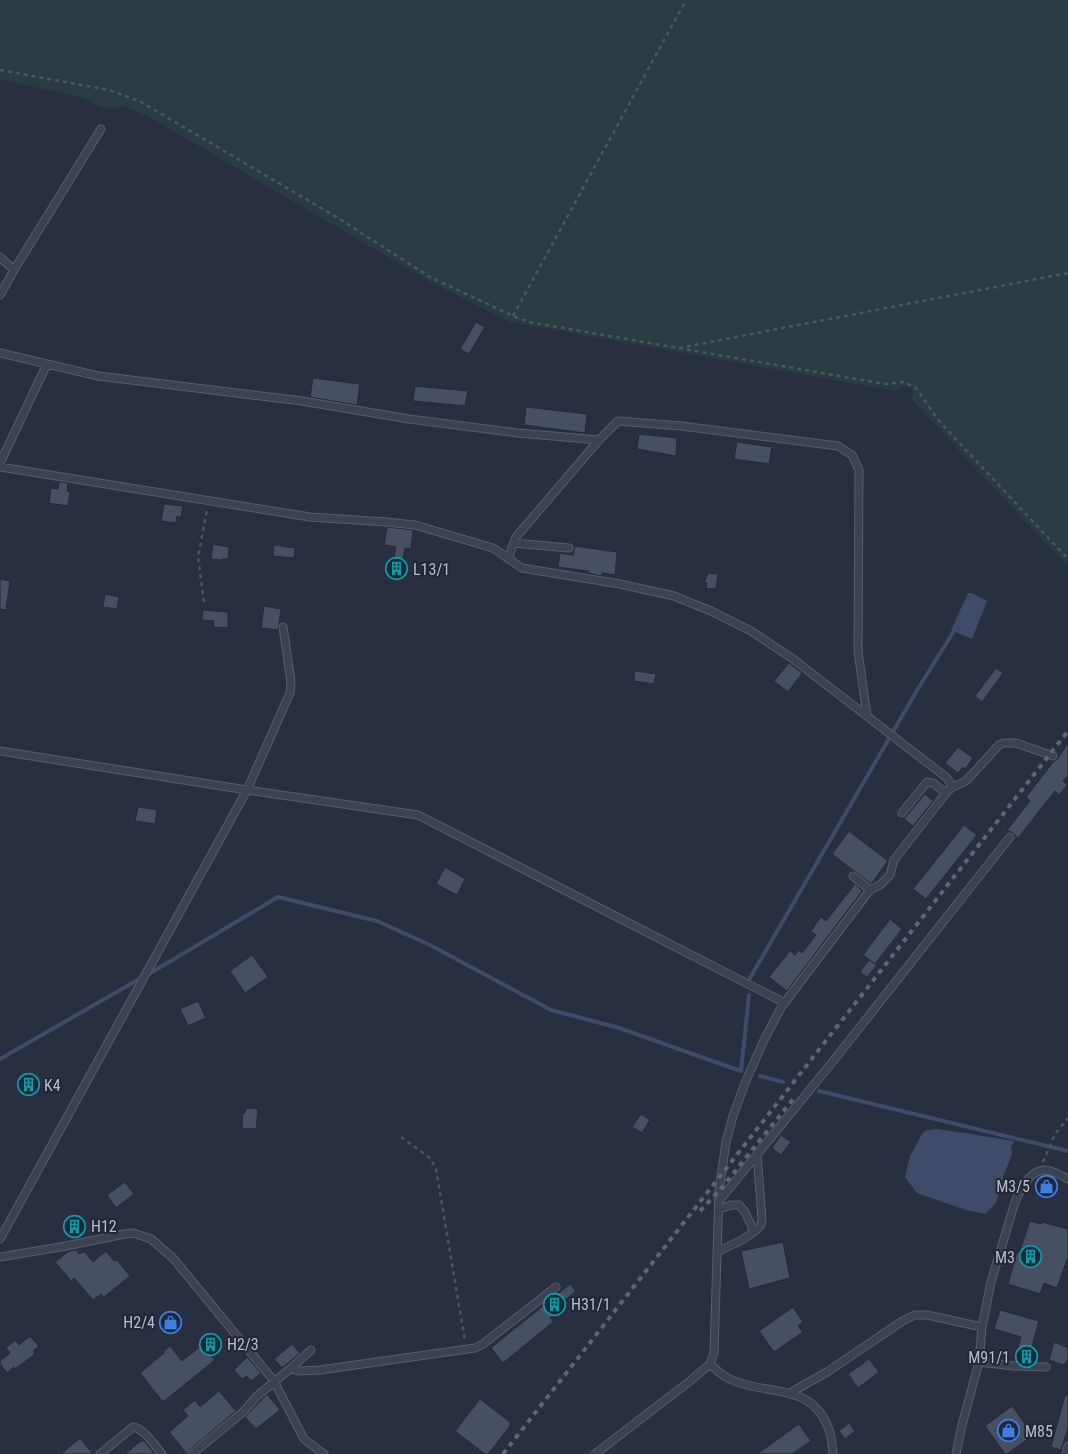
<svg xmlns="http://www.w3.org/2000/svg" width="1068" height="1454" viewBox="0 0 1068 1454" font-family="'Roboto Condensed',sans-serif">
<rect width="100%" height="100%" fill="#282f41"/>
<!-- green -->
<path fill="#2a3c42" d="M 0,0 L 1068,0 L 1068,567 L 912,400 L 913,390 L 904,385 L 896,391 L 511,322 L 429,281 L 151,118 L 123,106 L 111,109 L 101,107 L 83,98 L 0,79 Z"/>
<!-- water -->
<path fill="#3f4b69" d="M 968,593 L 972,593 L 987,601 L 972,639 L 951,630 Z
M 936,1129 L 965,1133 L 1014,1141 L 1011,1147 L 1012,1154 L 1003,1177 L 996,1203 L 985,1214 L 966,1210 L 917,1193 L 905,1177 L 910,1156 L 922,1134 L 925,1131 Z"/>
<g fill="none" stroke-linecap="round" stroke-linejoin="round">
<!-- stream -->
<path stroke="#3f4b69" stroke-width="4" d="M 147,975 L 278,897 L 377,921 L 430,945 L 551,1010 L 616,1027 L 741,1071 L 749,995
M 750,978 L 919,687 L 954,631
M 0,1059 L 141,978
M 760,1076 L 783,1082
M 819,1091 L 1068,1151"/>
</g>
<!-- building -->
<path fill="#474f62" stroke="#232938" d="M 476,322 L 485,327 L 469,354 L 460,349 Z
M 313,378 L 360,384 L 357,405 L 310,397 Z
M 415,386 L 468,391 L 465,406 L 413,401 Z
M 526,407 L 587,414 L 585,433 L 524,425 Z
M 639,434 L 677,438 L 676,456 L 637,449 Z
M 737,442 L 772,447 L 769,464 L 734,459 Z
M 59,482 L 68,483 L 67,491 L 70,491 L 68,506 L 49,503 L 51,488 L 58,489 Z
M 164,504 L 183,506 L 181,517 L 177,516 L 176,523 L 161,521 Z
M 387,527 L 413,530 L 411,549 L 405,548 L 401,575 L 391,573 L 396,547 L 384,545 Z
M 213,544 L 229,547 L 228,559 L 222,559 L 222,560 L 211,559 Z
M 274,545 L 295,548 L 294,558 L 273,556 Z
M 575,546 L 617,552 L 615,575 L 602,573 L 602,576 L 588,573 L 588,571 L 558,567 L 560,553 L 573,555 Z
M 708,573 L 718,574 L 716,589 L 706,588 L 707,583 L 704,583 Z
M 0,579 L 10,581 L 6,610 L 0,609 Z
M 105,594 L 119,597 L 117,609 L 103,607 Z
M 264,606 L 281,609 L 278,630 L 261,628 Z
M 203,610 L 228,612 L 228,628 L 213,627 L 214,621 L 202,620 Z
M 789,663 L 802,673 L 788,692 L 774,681 Z
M 996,668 L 1003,673 L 982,702 L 975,696 Z
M 635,671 L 656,674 L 654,684 L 634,681 Z
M 1068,743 L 1068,775 L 1063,781 L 1067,785 L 1059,795 L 1055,791 L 1018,838 L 1013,833 L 1007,830 L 1030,801 L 1026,797 L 1054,761 L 1057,760 Z
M 958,747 L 973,758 L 965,769 L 963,767 L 958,773 L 945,763 Z
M 925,794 L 933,801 L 913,826 L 904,819 Z
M 138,807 L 157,810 L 155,824 L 135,821 Z
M 964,825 L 977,835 L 926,899 L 913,889 Z
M 849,831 L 888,861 L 871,884 L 832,854 Z
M 445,867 L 465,879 L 457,895 L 436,884 Z
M 855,884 L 862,891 L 787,991 L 769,977 L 790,951 L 795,955 L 799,950 L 802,953 L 816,935 L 811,931 L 821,917 L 826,921 Z
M 890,919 L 902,929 L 875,964 L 863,955 Z
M 252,955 L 268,977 L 245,993 L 230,971 Z
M 869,960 L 877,965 L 867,977 L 860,972 Z
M 198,1001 L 206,1018 L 188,1026 L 180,1009 Z
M 33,1078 L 36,1090 L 23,1093 L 20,1080 Z
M 246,1108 L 258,1109 L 256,1129 L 242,1128 L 243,1113 L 245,1113 Z
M 641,1114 L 650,1120 L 642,1133 L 632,1127 Z
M 781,1135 L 791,1142 L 781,1155 L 772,1148 Z
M 1042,1179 L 1052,1181 L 1049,1193 L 1039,1190 Z
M 125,1182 L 134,1194 L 116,1208 L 107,1195 Z
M 79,1217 L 85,1224 L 71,1235 L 66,1227 Z
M 1030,1221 L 1041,1224 L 1042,1222 L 1068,1229 L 1068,1257 L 1057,1288 L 1044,1283 L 1040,1294 L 1008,1284 L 1017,1252 L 1019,1253 Z
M 783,1242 L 790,1278 L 749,1289 L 741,1251 Z
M 76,1250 L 79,1254 L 85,1252 L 93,1262 L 106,1251 L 114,1261 L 117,1260 L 130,1276 L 104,1297 L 101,1294 L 93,1300 L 74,1278 L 71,1281 L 55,1262 L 69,1251 Z
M 570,1284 L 576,1291 L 558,1306 L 561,1309 L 550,1318 L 553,1322 L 503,1363 L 491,1348 Z
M 793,1307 L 803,1322 L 798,1326 L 803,1332 L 774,1352 L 759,1331 Z
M 1000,1310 L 1039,1321 L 1028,1361 L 1015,1358 L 1021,1337 L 994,1329 Z
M 30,1336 L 39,1346 L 33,1351 L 35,1354 L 15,1369 L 14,1367 L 7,1373 L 0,1364 L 0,1361 L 10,1353 L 6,1348 L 15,1340 L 19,1345 Z
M 211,1338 L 218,1346 L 209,1353 L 215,1360 L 163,1402 L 140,1373 L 164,1353 L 163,1352 L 170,1346 L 182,1361 Z
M 1054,1342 L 1068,1348 L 1068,1359 L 1064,1365 L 1049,1360 Z
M 292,1344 L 300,1353 L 282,1368 L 274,1359 Z
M 247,1357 L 261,1373 L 251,1381 L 247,1376 L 242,1379 L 234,1370 Z
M 869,1359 L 879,1372 L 858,1388 L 848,1374 Z
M 219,1391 L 236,1411 L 189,1450 L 187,1454 L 169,1432 L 188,1416 L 183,1410 L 195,1400 L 200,1407 Z
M 267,1394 L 280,1410 L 256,1429 L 245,1417 Z
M 1065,1395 L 1068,1395 L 1068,1428 L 1061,1450 L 1051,1447 Z
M 480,1399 L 510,1422 L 510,1426 L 488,1454 L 485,1454 L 455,1431 Z
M 1012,1406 L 1033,1435 L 1007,1454 L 1005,1454 L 985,1426 Z
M 849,1423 L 855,1431 L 845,1439 L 839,1431 Z
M 799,1424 L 811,1441 L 792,1454 L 757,1454 Z
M 80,1438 L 93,1454 L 61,1454 Z
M 143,1440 L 155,1454 L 125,1454 L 137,1444 Z"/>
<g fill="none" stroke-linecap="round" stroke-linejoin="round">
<defs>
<path id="service" d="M 0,257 L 14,270
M 0,295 L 14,270 L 101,129
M 0,353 L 98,376 L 302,401 L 409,419 L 518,433 L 599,440 L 618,421 L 681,426 L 838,446 L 852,455 L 859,470 L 858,651 L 867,716
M 0,463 L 47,364
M 0,467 L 310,517 L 386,522 L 415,525 L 493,548 L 522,568 L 620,584 L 674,596 L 711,611 L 751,631 L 793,659 L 947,778 L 953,787
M 514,543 L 569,548
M 508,559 L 516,537 L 599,440
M 0,751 L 247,790 L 418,815 L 785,1003
M 902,813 L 927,782 L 933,783 L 946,793
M 853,876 L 870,890
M 719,1201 L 834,1060 L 1010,837
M 754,1232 L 761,1225 L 762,1219 L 757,1154
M 0,1239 L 247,790 L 290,693 L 291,682 L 283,627
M 717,1252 L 742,1240 L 754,1232 L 745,1212 L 739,1205 L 731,1205 L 719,1209
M 0,1257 L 66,1246 L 124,1234 L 133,1233 L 151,1239 L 173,1258 L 274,1381 L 304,1439 L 324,1454
M 979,1362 L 1014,1366 L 1046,1367
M 710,1364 L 714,1353 L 719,1191 L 726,1142 L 733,1116 L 745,1083 L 763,1042 L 782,1006 L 870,890 L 880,885 L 890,875 L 894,860 L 946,793 L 951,788 L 966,781 L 999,745 L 1004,743 L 1016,743 L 1053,756
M 291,1368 L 311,1350
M 790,1393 L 827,1372 L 904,1320 L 915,1315 L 927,1315 L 982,1327
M 100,1454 L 133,1427 C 145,1429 154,1445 162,1454
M 192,1454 L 243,1412 L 257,1396 L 291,1368 L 299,1371 L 320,1370 L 475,1348 L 483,1344 L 556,1287
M 595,1454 L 690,1381 L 710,1364 C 717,1370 723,1377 732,1380 C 767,1396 810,1382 828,1427 C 832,1436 832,1445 833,1454
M 956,1454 L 962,1425 L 979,1362 L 982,1327 L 991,1282 L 1015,1202 C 1020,1190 1030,1169 1046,1170 C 1054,1171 1061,1176 1068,1179
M 1066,1454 L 1068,1446"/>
</defs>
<!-- service casing -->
<use href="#service" stroke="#575d6b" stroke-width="9"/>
<!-- path -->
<path stroke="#48595f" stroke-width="2.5" stroke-dasharray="4 4" stroke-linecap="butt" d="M 0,70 L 109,90 L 141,102 L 338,218 L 430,277 L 513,316 L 529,322 L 885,384 L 905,382 L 916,388 L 939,421 L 1068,559
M 513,316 L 686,0
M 679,348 L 1068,273
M 204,602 L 198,557 L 207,510
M 401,1137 L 430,1158 L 436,1169 L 465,1341
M 1043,1162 L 1055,1134 L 1068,1118"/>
<!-- service -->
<use href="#service" stroke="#3c4251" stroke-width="7"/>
<!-- rail -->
<path stroke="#5e6577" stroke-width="4" stroke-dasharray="5 5" stroke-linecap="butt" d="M 700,1211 L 719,1191 L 794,1098
M 503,1454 L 1068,731"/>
</g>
<!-- icons -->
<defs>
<symbol id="building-ring" viewBox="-11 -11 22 22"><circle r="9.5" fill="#212736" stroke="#0f9aa8" stroke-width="1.5"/><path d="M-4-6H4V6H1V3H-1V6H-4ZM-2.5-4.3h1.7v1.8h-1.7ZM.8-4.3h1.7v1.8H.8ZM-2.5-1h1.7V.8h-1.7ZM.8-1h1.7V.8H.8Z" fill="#0f9aa8"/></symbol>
<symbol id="shop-ring" viewBox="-11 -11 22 22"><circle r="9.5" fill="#212736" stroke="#3f7fe0" stroke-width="1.5"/><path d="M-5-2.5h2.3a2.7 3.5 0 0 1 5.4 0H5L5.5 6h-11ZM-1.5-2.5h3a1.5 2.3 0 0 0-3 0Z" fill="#3f7fe0"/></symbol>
</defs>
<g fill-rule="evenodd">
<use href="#building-ring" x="384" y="556" width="25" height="25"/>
<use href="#building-ring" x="16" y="1072" width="25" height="25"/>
<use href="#shop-ring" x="1034" y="1174" width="25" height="25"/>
<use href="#building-ring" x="62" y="1214" width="25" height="25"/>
<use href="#building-ring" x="1018" y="1244" width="25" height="25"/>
<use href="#building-ring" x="542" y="1292" width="25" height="25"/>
<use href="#shop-ring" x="158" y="1310" width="25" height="25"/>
<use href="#building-ring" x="198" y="1332" width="25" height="25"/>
<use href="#building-ring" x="1014" y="1344" width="25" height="25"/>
<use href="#shop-ring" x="996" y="1418" width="25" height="25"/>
</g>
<g text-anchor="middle" stroke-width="4" stroke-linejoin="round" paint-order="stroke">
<!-- poi labels -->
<g font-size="16" fill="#b9bdcb" stroke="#212736" text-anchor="start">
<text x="413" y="575">L13/1</text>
<text x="44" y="1091">K4</text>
<text x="1030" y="1192" text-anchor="end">M3/5</text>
<text x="91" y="1232">H12</text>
<text x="1015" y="1263" text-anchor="end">M3</text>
<text x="571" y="1310">H31/1</text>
<text x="155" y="1328" text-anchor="end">H2/4</text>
<text x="227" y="1350">H2/3</text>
<text x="1010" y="1363" text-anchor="end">M91/1</text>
<text x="1025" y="1437">M85</text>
</g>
</g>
</svg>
